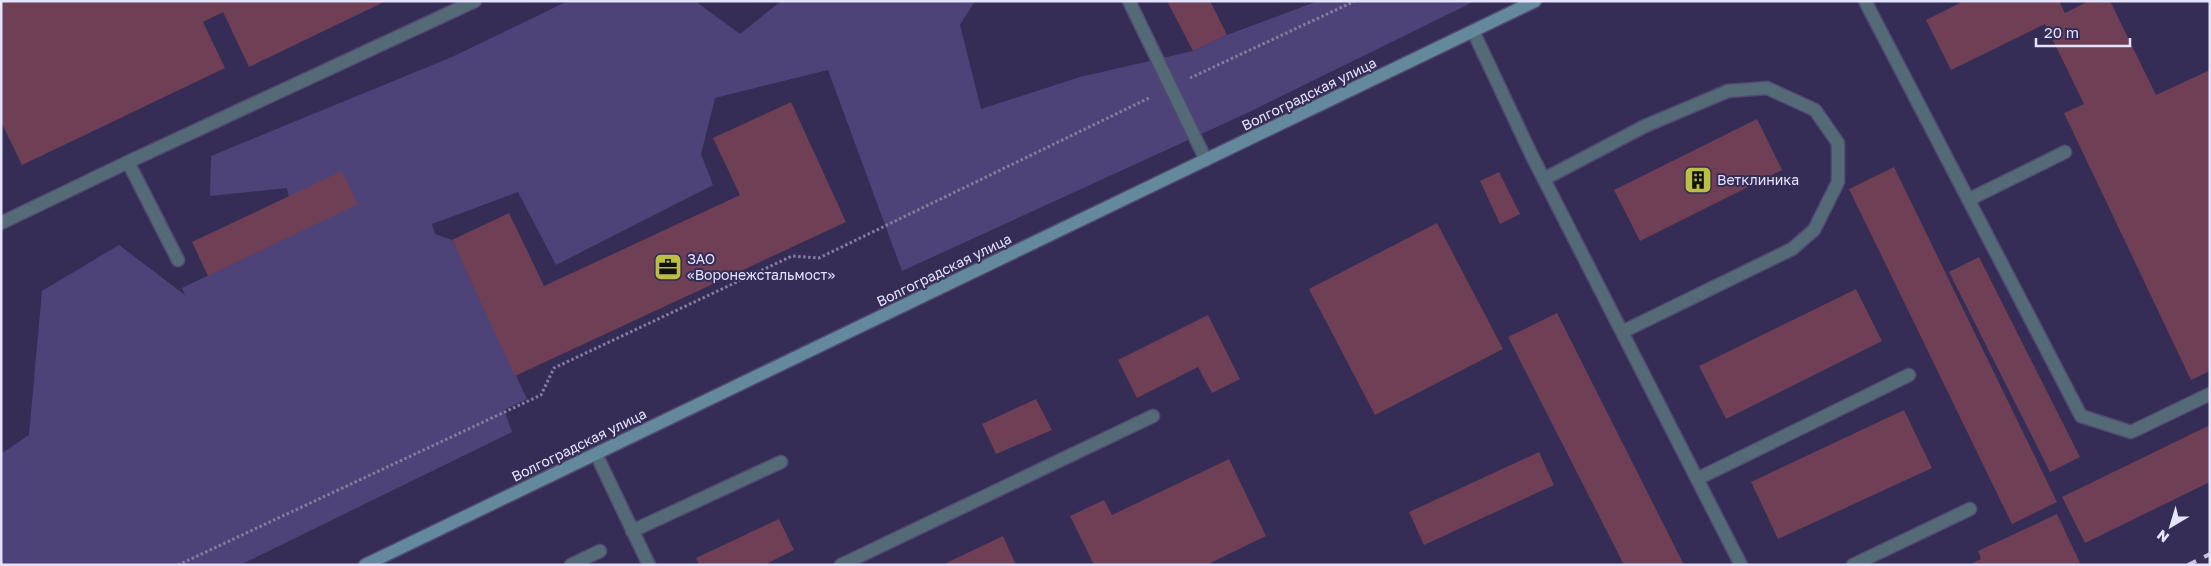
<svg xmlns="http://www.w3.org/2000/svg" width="2211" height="566" viewBox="0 0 2211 566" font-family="'Golos Text',sans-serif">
<rect width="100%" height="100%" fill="#352d56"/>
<!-- green -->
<path fill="#4e4379" d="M 568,1 L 695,1 L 740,34 L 781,1 L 975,1 L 960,25 L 981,109 L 1080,77 L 1193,51 L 1227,35 L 1318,1 L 1475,1 L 1245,114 L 902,271 L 828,70 L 715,98 L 701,154 L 713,185 L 556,265 L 518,192 L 432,224 L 435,234 L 452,240 L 527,399 L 504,410 L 512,432 L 240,565 L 1,564 L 1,454 L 29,435 L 42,291 L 119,245 L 185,295 L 182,288 L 297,233 L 287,188 L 210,196 L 211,156 L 452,57 Z"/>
<!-- building -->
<path fill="#6f3f55" d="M 1,1 L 386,1 L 249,67 L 223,12 L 203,22 L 225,68 L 22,165 L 1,122 Z
M 1167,1 L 1210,1 L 1227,35 L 1193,51 Z
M 1964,1 L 2059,1 L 2065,13 L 2089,1 L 2110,1 L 2156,95 L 2210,70 L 2210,371 L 2191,380 L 2064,113 L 2084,104 L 2045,24 L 1951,70 L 1926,20 Z
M 791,102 L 846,222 L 515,376 L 452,240 L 509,213 L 544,286 L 740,195 L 713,138 Z
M 1757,119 L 1782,170 L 1640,241 L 1614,190 Z
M 1894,167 L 2057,502 L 2012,524 L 1849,189 Z
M 342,171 L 358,204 L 208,276 L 192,242 Z
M 1499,172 L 1520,214 L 1500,224 L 1480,181 Z
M 1437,223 L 1503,349 L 1375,415 L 1309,289 Z
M 1979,257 L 2080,457 L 2050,472 L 1949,272 Z
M 1856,289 L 1882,341 L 1726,419 L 1699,366 Z
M 1557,313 L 1684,565 L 1624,565 L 1508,337 Z
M 1208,315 L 1240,379 L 1212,393 L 1198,367 L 1137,398 L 1118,360 Z
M 1036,399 L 1052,430 L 996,454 L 982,424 Z
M 1904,410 L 1932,468 L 1778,539 L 1751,482 Z
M 2210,425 L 2210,482 L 2085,543 L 2062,497 Z
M 1539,452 L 1554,485 L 1424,545 L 1409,512 Z
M 1229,459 L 1266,536 L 1206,565 L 1094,565 L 1070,516 L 1104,500 L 1112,515 Z
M 2057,514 L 2081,565 L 1969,565 L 1981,559 L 1978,551 Z
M 779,519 L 794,550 L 764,565 L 699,565 L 696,558 Z
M 1003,536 L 1016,565 L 942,565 Z"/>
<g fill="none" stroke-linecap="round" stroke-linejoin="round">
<defs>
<path id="lane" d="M 1129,1 L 1206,160
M 1865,1 L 2081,416 L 2131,432 L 2210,394
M 1473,31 L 1532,156 L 1741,565
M 128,162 L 178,260
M 1544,179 L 1645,126 L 1728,91 L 1767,88 L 1815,110 L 1838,143 L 1838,182 L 1814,230 L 1792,249 L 1622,332
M 1970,199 L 2065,152
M 1,223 L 128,162 L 475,1
M 596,454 L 649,565
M 1697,479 L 1909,375
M 632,531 L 781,462
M 571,565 L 600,551
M 841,565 L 1153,416
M 1853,565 L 1970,509"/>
<path id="secondary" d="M 365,565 L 1535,1"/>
</defs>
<!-- lane casing -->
<use href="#lane" stroke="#514a71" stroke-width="15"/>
<!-- secondary casing -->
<use href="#secondary" stroke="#514a71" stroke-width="15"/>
<!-- path -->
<path stroke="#837da0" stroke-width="3" stroke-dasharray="2.5 2.5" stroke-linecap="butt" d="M 1190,78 L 1355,1
M 178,565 L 541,395 L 554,368 L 792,256 L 819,258 L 1151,97"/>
<!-- lane -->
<use href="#lane" stroke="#546b77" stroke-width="12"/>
<!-- secondary -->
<use href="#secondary" stroke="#65899c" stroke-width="12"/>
<!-- rail -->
<path stroke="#c3bfdd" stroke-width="4" stroke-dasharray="9 9" stroke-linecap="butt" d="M 2188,565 L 2210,554"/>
</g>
<!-- icons -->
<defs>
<symbol id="building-square" viewBox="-11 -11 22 22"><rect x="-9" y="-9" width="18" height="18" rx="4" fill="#bbc045" stroke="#352d56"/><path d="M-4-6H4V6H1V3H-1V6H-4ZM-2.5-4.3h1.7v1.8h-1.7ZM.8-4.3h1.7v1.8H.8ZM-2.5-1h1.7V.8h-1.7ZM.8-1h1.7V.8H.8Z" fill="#111"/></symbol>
<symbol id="office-square" viewBox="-11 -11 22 22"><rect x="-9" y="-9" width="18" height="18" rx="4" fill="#bbc045" stroke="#352d56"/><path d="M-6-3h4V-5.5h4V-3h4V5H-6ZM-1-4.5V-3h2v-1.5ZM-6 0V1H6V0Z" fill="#111"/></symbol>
</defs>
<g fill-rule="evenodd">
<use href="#building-square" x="1682" y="164" width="32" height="32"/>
<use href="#office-square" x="652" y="251" width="32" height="32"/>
</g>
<g text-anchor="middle" stroke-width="4" stroke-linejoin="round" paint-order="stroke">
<!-- street labels -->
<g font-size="14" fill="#e6e3fe" stroke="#352d56">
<text transform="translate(1309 94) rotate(-26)" y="5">Волгоградская улица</text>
<text transform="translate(944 270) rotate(-26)" y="5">Волгоградская улица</text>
<text transform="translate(579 445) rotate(-26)" y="5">Волгоградская улица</text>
</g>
<!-- poi labels -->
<g font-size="14" fill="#e6e3fe" stroke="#352d56" text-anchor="start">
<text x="1717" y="185">Ветклиника</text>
<text x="687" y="264">ЗАО<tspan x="687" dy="16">«Воронежстальмост»</tspan></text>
</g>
</g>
<!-- border -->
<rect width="2211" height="566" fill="none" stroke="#e6e3fe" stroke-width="5"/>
<!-- north arrow -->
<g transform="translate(2171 526) rotate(218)" stroke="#352d56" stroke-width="4" paint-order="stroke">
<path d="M0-4L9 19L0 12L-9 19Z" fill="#e6e3fe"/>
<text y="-8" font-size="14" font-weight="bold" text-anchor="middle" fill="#e6e3fe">N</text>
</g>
<!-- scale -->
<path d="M2036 38v8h94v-8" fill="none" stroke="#e6e3fe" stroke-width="2.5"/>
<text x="2044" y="38" font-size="15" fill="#e6e3fe" stroke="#352d56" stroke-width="4" paint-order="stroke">20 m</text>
</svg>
